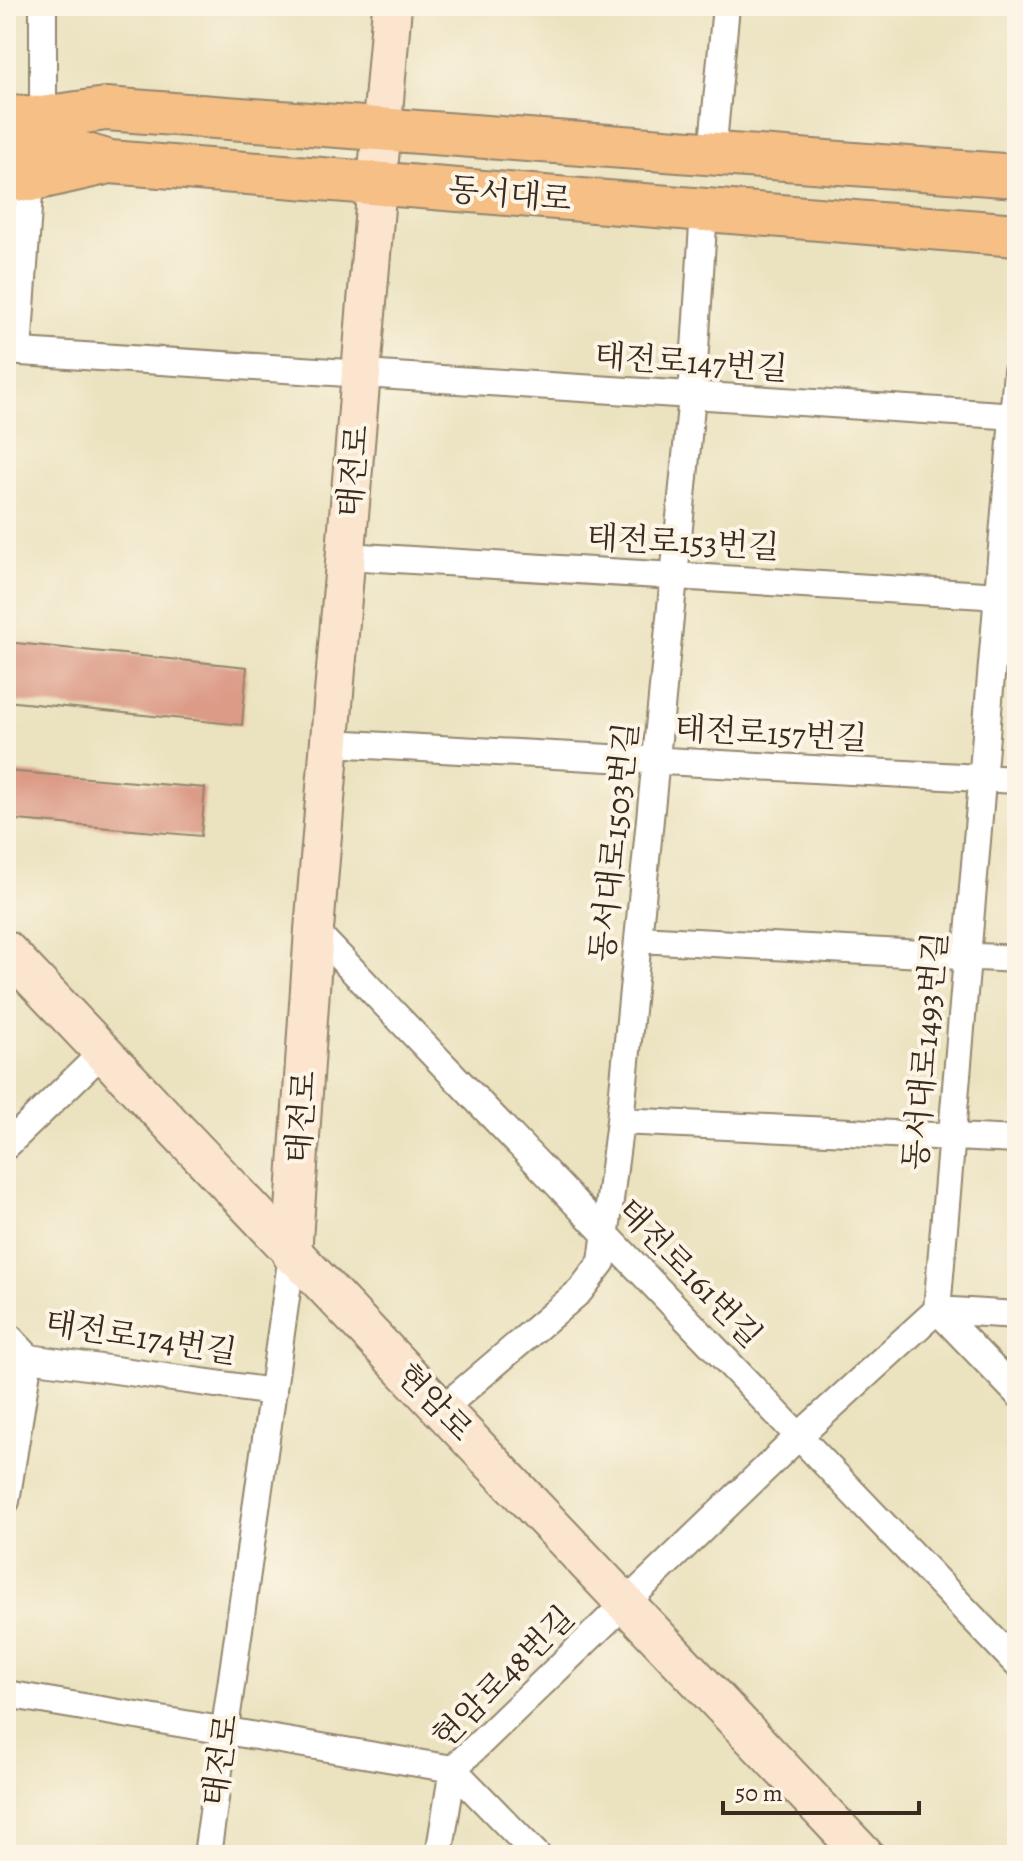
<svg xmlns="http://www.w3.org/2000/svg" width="1023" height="1861" viewBox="0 0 1023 1861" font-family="Alegreya,'Noto Serif KR',serif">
<rect width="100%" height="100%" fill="#fcf5e5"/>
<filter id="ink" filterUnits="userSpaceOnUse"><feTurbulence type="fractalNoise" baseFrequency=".0125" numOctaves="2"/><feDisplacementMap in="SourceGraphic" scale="16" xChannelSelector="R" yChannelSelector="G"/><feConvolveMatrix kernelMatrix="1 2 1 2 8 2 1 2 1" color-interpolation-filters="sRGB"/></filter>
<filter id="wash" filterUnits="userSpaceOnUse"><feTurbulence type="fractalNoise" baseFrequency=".006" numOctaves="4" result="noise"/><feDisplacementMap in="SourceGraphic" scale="32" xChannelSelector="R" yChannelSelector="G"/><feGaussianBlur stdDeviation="1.8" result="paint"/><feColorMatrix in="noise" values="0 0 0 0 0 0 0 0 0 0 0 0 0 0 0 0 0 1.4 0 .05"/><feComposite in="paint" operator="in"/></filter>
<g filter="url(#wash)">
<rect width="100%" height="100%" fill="#ebe2bf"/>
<g id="blocks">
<!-- building -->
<path fill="#dc9b87" d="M 6,642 L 247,667 L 242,725 L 6,701 Z
M 6,771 L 205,788 L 201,836 L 6,819 Z"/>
</g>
</g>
<g filter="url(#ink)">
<use href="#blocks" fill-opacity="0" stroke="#93866e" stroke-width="2"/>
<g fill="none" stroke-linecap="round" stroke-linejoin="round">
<defs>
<path id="street" d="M 43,94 L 43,6
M 712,154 L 726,6
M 6,351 L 1017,416
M 18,351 L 30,180
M 346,556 L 1017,597
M 330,743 L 1017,780
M 314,930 L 1017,1664
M 638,939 L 1017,959
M 620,1121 L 1017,1140
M 6,1146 L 103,1052
M 937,1310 L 1017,1393
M 937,1310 L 1017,1315
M 6,1334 L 29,1358 L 273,1392
M 442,1409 L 580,1291 L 602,1262 L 620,1121 L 692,396 L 704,210
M 6,1501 L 29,1358
M 6,1694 L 453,1769 L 537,1855
M 207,1855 L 292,1255
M 439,1855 L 453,1769 L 799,1436 L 937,1310 L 1017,371"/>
<path id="secondary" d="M 6,950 L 864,1855
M 292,1255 L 314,930 L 392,6"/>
<path id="primary" d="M 6,116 L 41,118 L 106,109 L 1017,176
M 6,141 L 46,143 L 110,162 L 1017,235
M 6,179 L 30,180 L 105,163"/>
</defs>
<!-- street casing -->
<use href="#street" stroke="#93866e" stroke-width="30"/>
<!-- secondary casing -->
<use href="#secondary" stroke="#93866e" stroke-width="42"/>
<!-- primary casing -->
<use href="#primary" stroke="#93866e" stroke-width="46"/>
<!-- street -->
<use href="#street" stroke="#fff" stroke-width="26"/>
<!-- secondary -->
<use href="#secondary" stroke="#fbe5cf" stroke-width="38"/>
<!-- primary -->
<use href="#primary" stroke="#f5bf86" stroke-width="42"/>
</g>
</g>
<g text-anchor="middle" stroke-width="8" stroke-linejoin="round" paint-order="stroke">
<!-- street labels -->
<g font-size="32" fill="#3b2a1e" stroke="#fcf5e5">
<text transform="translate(510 194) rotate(5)" y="11">동서대로</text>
<text transform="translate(691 362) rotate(4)" y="11">태전로147번길</text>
<text transform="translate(353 471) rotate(-85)" y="11">태전로</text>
<text transform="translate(683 542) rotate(3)" y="11">태전로153번길</text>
<text transform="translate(771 733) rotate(3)" y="11">태전로157번길</text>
<text transform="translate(614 842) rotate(-84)" y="11">동서대로1503번길</text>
<text transform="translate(925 1051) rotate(-85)" y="11">동서대로1493번길</text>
<text transform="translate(301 1117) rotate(-86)" y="11">태전로</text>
<text transform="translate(690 1273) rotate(46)" y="11">태전로161번길</text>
<text transform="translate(141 1337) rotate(9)" y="11">태전로174번길</text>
<text transform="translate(435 1402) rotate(46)" y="11">현암로</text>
<text transform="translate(503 1677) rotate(-45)" y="11">현암로48번길</text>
<text transform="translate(220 1760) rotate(-82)" y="11">태전로</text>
</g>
</g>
<!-- margin -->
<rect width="1023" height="1861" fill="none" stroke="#fcf5e5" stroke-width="32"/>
<!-- scale -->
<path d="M723 1801v12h196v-12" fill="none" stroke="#3b2a1e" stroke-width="4"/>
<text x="735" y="1801" font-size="24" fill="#3b2a1e" stroke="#fcf5e5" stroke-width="6" paint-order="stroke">50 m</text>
</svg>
